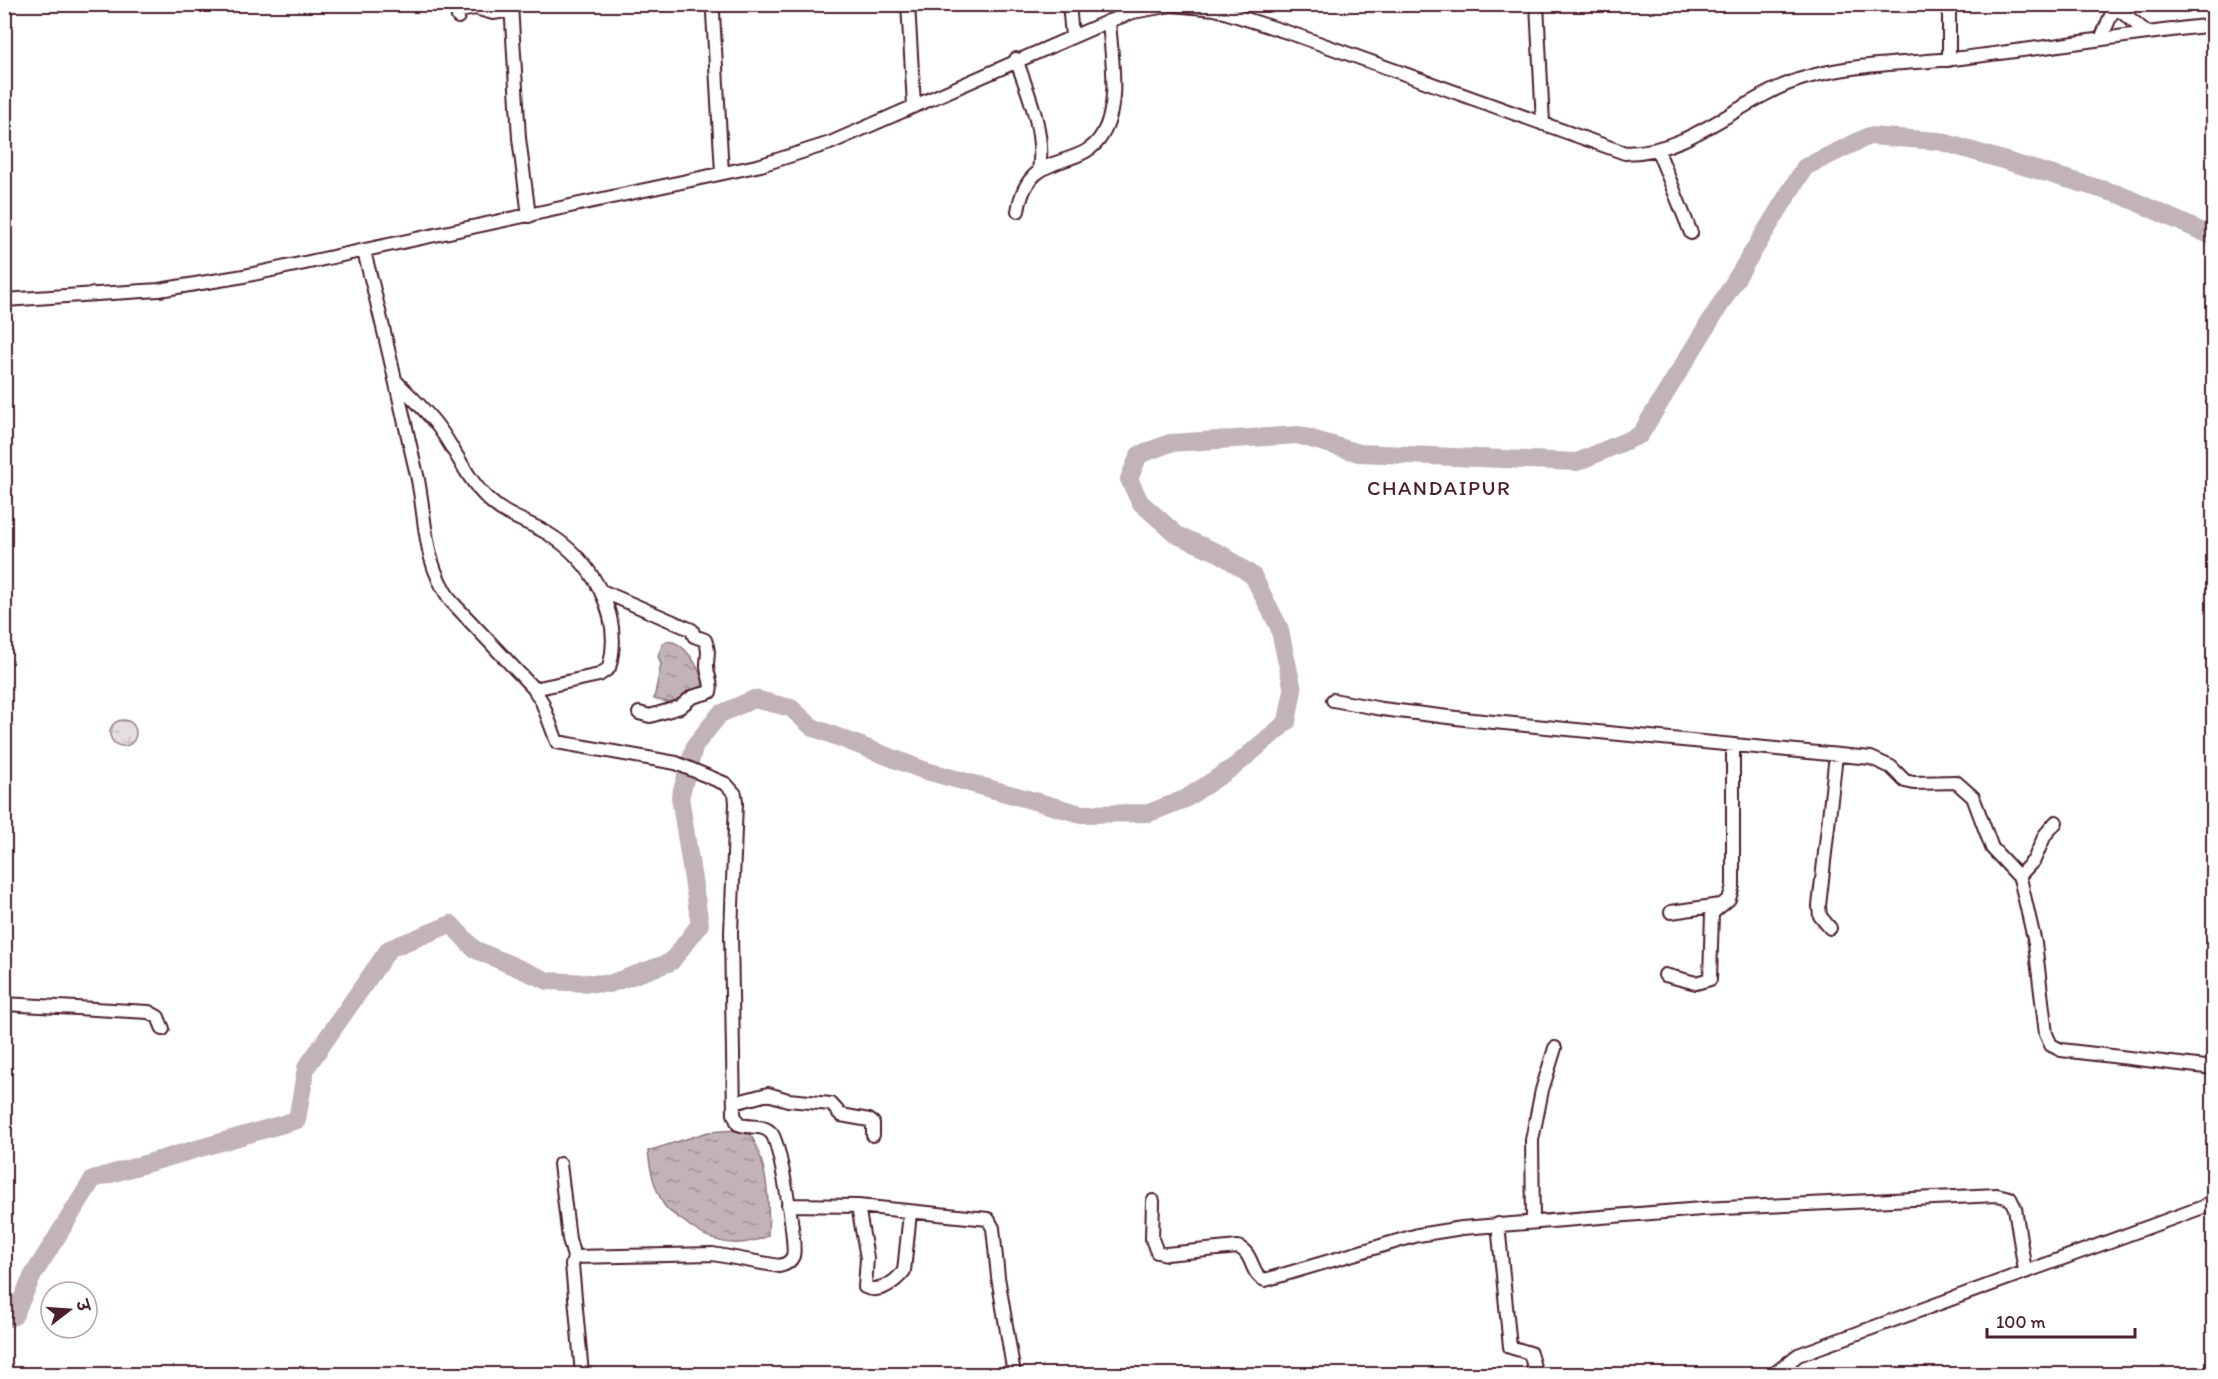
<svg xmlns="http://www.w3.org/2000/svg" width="2218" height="1379" viewBox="0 0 2218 1379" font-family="Itim,'Playpen Sans Deva',sans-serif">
<defs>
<pattern id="wetland-marsh" width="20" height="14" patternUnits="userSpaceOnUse" patternTransform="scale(1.5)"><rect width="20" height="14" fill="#e5dee0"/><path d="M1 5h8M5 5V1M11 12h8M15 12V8" fill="none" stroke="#c6bec0"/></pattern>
<pattern id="water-ripples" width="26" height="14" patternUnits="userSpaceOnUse" patternTransform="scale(1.5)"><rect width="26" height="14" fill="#c1b3b6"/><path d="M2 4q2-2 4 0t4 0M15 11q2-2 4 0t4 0" fill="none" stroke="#9f9194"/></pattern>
</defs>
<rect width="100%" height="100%" fill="#fff"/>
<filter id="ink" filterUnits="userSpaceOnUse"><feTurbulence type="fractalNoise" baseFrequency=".0167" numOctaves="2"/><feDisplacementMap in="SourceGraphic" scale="12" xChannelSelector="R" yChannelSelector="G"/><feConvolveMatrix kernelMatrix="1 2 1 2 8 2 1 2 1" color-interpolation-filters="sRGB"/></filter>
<g filter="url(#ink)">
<!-- wetland -->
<path fill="url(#wetland-marsh)" stroke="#987e86" stroke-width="1.5" d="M110 733a13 13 0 1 1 26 0a13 13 0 1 1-26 0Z"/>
<!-- water -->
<path fill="url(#water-ripples)" stroke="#91787e" stroke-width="1.5" d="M 668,641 C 685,642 698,666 703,681 L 702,687 L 671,703 L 654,699 L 661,664 L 658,656 L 663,643 Z
M 736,1130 L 750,1133 C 767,1163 770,1201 768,1236 C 734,1250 710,1243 682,1220 C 676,1216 668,1211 664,1205 C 654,1188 650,1170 648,1151 L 708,1132 Z"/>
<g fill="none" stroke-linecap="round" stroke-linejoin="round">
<!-- river -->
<path stroke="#c1b3b6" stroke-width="18" d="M 4,1320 L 14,1316 L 33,1275 L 93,1179 L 297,1120 L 306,1068 L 389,949 L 451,924 L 474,949 L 548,981 L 609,984 L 671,962 L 700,924 L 680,797 L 695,745 L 720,714 L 754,699 L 791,708 L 812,727 L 923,770 L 1081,814 L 1149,813 L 1185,799 L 1235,766 L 1287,722 L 1293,690 L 1279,627 L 1253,576 L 1221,554 L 1177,535 L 1140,502 L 1129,479 L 1139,455 L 1170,443 L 1298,435 L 1359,453 L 1577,462 L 1640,435 L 1805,167 L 1869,136 L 1939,141 L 2121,195 L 2214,237"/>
<defs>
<path id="minor" d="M 511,4 L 519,138 L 529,216
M 908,4 L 914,105
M 1069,4 L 1072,36
M 1537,4 L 1543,124
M 2112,4 L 2145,31
M 713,13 L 722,173
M 458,17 L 460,11 L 475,8 L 493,13 L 512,10
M 2101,39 L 2114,8
M 1016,59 C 1029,96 1045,131 1039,171
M 1949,60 L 1949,4
M 1658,151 L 1691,233
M 1018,211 C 1028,147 1081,172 1102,135 C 1121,104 1111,55 1109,21
M 364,252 C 384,325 399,400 417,475 C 427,522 422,559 451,601 L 534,689 L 542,702 L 557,742 L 676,763 L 726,784 L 735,794 L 736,802 L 731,933 L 734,1114 L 738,1124 C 750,1129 763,1123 772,1134 C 780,1144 797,1244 793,1256 C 790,1263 785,1265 779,1266 L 713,1254 L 574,1257 L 572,1265 L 582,1374
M 4,300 L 159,290 L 244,276 L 761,165 L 830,143 L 1109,21 L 1133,12 L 1172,5 L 1215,9 L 1296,35 L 1625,153 C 1695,153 1743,94 1808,77 C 1857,63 1910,64 1961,58 C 2045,48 2129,34 2214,25
M 396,381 C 410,396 427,411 439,428 C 456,451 467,479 488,499 C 505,516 527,521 547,533 C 592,560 624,615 609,668 L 599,675 L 534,689
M 602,591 L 692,630 L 694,636 L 705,640 C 710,651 707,656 707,666 C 707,677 713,681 710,692 L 692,697 L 680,707 L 650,716 L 639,713
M 1333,700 L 1382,709 L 1473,720 L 1871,758 L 1891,767 L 1905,781 L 1914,783 L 1956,782 L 1973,797 L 1992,848 L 2020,878 L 2035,943 L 2046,1034 L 2051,1045 L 2061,1050 L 2214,1068
M 2019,876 L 2034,860 L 2045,835 L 2056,822
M 1671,912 L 1720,905
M 1830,928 L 1820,916 L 1819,906 L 1836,755
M 1665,975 L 1696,983 L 1710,979 L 1712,913 L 1729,899 L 1733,886 L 1733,745
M 4,1004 L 149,1012 L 158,1017 L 163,1029
M 734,1103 L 768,1094 L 788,1100 L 831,1104 L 841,1115 L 869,1120 L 873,1123 L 873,1135
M 560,1164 L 569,1239 L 574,1257
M 1153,1201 L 1152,1239 L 1157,1252 L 1166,1254 L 1238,1247 C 1254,1253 1250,1275 1265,1280 L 1418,1235 L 1462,1228 L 1702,1209 L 1997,1195 L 2010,1198 L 2015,1208 L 2025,1271
M 788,1205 L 858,1206 L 988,1219 L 993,1228 L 998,1277 L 1014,1374
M 858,1206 L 867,1258 L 865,1287 C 880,1294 895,1282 904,1271 L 910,1213
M 1533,1221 L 1532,1140 L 1542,1090 L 1555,1048
M 1498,1224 L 1510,1347 L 1530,1353 L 1536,1374
M 1774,1374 L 1798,1355 L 2214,1203"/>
</defs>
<!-- minor casing -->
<use href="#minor" stroke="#4a1f2b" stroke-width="16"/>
<!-- minor -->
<use href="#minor" stroke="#fff" stroke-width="12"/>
</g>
</g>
<g text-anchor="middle" stroke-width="6" stroke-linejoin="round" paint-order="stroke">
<!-- quarter labels -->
<g font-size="21" letter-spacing="1.5" fill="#4a1f2b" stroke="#fff">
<text x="1439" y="495">CHANDAIPUR</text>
</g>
</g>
<!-- margin -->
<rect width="2218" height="1379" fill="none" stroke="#fff" stroke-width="24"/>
<rect x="12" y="12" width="2194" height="1355" fill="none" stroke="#4a1f2b" stroke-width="2" filter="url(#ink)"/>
<!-- north arrow -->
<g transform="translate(69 1310) rotate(73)"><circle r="28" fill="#ffffff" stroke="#b7a5aa" stroke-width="1.5"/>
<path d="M0-4.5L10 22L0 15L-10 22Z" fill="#4a1f2b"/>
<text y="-9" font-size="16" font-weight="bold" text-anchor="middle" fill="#4a1f2b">उ</text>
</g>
<!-- scale -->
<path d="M1987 1328v9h148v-9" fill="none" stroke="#4a1f2b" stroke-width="3"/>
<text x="1996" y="1328" font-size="18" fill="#4a1f2b" stroke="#ffffff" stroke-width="4.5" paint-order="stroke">100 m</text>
</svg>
